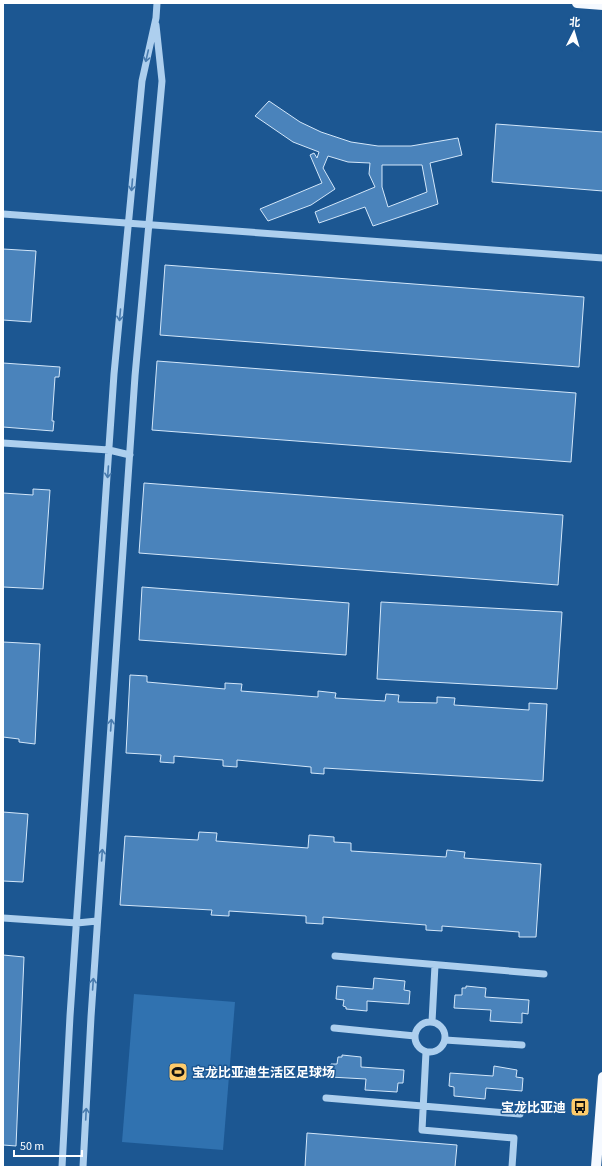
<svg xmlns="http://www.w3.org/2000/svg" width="606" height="1170" viewBox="0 0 606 1170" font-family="'Source Sans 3','Noto Sans SC',sans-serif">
<rect width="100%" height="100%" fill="#1c5792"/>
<!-- grass -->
<path fill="#3072b0" d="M 134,994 L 235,1002 L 223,1150 L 122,1142 Z"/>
<!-- building -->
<path fill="#4a83bb" stroke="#d3e7fa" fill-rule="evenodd" d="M 269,101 L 300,122 L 321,132 L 351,142 L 378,146 L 411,146 L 458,138 L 462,155 L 430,163 L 438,204 L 373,226 L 365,207 L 319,223 L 315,212 L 375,187 L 369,174 L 370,163 L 348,162 L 328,156 L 323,168 L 335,189 L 311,205 L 268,221 L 260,209 L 322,183 L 310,155 L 314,153 L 317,158 L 319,152 L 293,142 L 255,116 ZM 382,165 L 422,165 L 427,192 L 388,207 L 382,187 Z
M 496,124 L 603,132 L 603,191 L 492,182 Z
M 3,249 L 36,251 L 31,322 L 3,320 Z
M 165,265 L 584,297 L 579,367 L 160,335 Z
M 157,361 L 576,393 L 571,462 L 152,430 Z
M 3,363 L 60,367 L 59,377 L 55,377 L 52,421 L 54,421 L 53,431 L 3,427 Z
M 144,483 L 563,515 L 558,585 L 139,553 Z
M 33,489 L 50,490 L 43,589 L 3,587 L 3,493 L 33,495 Z
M 142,587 L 349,603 L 346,655 L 139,640 Z
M 381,602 L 562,612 L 557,689 L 377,679 Z
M 3,642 L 40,644 L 35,744 L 19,742 L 19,739 L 3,737 Z
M 130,675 L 147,676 L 147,682 L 225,689 L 225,683 L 242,684 L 241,691 L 318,697 L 318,691 L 336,693 L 335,698 L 385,701 L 386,694 L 399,695 L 398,702 L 437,703 L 437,697 L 455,698 L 454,705 L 529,710 L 529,703 L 547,704 L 543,781 L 324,768 L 324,774 L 311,773 L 311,767 L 237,760 L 237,767 L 223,766 L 223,760 L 174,756 L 174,763 L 160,762 L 161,755 L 126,753 Z
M 3,812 L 28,814 L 23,882 L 3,881 Z
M 199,832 L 217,833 L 216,841 L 308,848 L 309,835 L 334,837 L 334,842 L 351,843 L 351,851 L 446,857 L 447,850 L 465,852 L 464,858 L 541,864 L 536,937 L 519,937 L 519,932 L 442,926 L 442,931 L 426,930 L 426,925 L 323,917 L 323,924 L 306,923 L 306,916 L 229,911 L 229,916 L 211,915 L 212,910 L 120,905 L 125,836 L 198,840 Z
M 3,955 L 24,957 L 16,1146 L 3,1145 Z
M 374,978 L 405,981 L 404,990 L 410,991 L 409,1004 L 367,1001 L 367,1011 L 346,1009 L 346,1007 L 343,1006 L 344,1000 L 336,999 L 337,986 L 373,989 Z
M 466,986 L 486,988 L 485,997 L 529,1000 L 528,1014 L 522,1013 L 522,1023 L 490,1021 L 491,1010 L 454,1008 L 455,995 L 462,995 L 462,988 L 466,988 Z
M 342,1055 L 361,1057 L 361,1067 L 404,1070 L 403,1083 L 398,1083 L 397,1092 L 365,1090 L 366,1079 L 330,1077 L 331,1064 L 337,1064 L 338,1057 L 342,1057 Z
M 494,1066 L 517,1070 L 516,1077 L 523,1078 L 522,1091 L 486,1088 L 485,1099 L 454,1096 L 454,1087 L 449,1086 L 450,1073 L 493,1076 Z
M 307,1133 L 457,1145 L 455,1167 L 305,1167 Z"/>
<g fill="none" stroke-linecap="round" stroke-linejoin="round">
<!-- minor -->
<path stroke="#adcfee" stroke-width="7" d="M 3,214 L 603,258
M 3,443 L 109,450 L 130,455
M 3,918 L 77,923 L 97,921
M 335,956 L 544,974
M415 1037a15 15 0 1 1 30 0a15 15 0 1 1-30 0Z
M 432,1022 L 435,965
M 334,1028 L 415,1036
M 445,1040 L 522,1045
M 426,1052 L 422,1130 L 514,1138 L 512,1167
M 326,1098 L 520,1114
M 62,1167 L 70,1016 L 114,374 L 142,81 L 156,18 L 157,3
M 83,1167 L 91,1017 L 135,376 L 162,81 L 156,25"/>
<!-- major -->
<path stroke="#f5f9ff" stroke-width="10" d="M 577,3 L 603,5
M 596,1167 L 603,1077"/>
</g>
<!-- one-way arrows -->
<defs><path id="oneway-shaft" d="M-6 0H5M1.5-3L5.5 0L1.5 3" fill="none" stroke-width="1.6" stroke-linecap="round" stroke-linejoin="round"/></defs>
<g stroke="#487bae">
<use href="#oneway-shaft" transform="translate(147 56) rotate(103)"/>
<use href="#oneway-shaft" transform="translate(132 185) rotate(95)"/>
<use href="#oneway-shaft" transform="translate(120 315) rotate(95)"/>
<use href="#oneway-shaft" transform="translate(108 472) rotate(94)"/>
<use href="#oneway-shaft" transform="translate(111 725) rotate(-86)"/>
<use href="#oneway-shaft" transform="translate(102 855) rotate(-86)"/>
<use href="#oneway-shaft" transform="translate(93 984) rotate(-86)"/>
<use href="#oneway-shaft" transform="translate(86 1114) rotate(-87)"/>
</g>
<!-- icons -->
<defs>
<symbol id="stadium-square" viewBox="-11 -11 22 22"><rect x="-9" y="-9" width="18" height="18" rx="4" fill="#fecb6b" stroke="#1c5792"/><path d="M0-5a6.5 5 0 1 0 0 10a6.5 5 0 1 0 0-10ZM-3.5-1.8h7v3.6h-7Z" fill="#111"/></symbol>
<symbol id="bus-square" viewBox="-11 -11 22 22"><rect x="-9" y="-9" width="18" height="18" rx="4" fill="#fecb6b" stroke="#1c5792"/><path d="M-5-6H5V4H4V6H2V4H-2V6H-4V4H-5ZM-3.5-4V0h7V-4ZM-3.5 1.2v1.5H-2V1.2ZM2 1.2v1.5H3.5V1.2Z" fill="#111"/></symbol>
</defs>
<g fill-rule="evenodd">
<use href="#stadium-square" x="167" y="1061" width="22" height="22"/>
<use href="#bus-square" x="569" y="1096" width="22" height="22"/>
</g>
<g text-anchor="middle" stroke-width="3" stroke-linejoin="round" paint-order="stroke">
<!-- poi labels -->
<g font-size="13" font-weight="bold" fill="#fff" stroke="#1c5792" text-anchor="start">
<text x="192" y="1077">宝龙比亚迪生活区足球场</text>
<text x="566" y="1112" text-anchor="end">宝龙比亚迪</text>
</g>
</g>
<!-- border -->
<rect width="606" height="1170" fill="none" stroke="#ffffff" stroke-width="8"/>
<!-- north arrow -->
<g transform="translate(574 32) rotate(5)" stroke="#1c5792" stroke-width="3" paint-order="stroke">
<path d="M0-3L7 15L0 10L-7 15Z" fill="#ffffff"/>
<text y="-6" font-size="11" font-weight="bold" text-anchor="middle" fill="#ffffff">北</text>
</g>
<!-- scale -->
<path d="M14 1150v6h68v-6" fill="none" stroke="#ffffff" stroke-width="2"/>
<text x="20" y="1150" font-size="12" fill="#ffffff" stroke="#1c5792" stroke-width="3" paint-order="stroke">50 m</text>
</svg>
